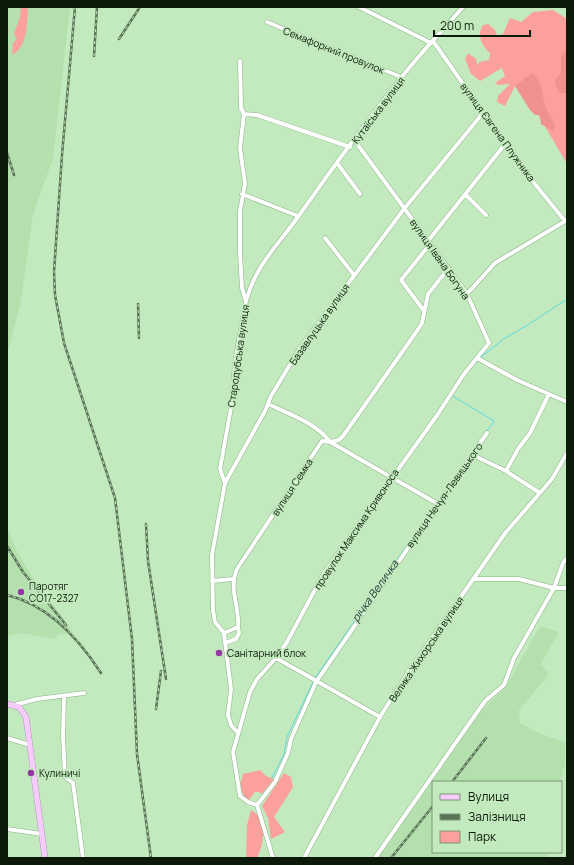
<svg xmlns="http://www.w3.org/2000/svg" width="574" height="865" viewBox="0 0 574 865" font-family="Manrope,sans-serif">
<rect width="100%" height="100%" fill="#c3eabe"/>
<!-- built -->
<path fill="#b4e0ae" d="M 7,7 L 70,7 L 53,158 L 33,215 L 21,301 L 7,355 Z
M 7,527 L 16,549 L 31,575 L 72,630 L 67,634 L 58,634 L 55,639 L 22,633 L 7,636 Z
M 540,626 L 559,632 L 540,665 L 548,671 L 547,677 L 519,710 L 520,723 L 541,734 L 565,742 L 565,763 L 561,782 L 433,782 L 433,852 L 548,852 L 546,858 L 378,858 L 481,711 L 505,688 Z"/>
<!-- green -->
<path fill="#fba09d" d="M 21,7 L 28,7 C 27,23 28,47 12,55 L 13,43 L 17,39 L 14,34 L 20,17 Z
M 553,10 L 567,19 L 567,164 L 533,106 L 515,86 L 505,106 L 497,102 L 498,96 L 509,85 L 509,84 L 498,85 L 495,83 L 505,76 L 502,68 L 480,81 L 471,74 L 465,59 L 468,53 L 476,59 L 478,66 L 479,62 L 489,60 L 490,53 C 482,46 476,35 483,25 L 488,24 L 495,30 L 497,36 L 503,34 L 510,18 L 521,22 L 533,12 Z
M 260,770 L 266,776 L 274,779 L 262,794 L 259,792 L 255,792 L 249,800 L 244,796 L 240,785 L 243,774 Z
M 284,773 L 291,777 L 293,787 L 274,817 L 285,832 L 271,839 L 268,818 L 262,806 Z
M 251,810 C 268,819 264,844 257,858 L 246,858 L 247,825 Z"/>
<!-- forest -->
<path fill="#ee918f" d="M 567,50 L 567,93 L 560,93 L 556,87 L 555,80 L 561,73 L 561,56 Z
M 532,73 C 544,85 541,90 545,105 C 547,112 552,118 555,125 L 553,131 L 541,124 L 540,115 L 535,115 L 530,110 L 515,86 Z"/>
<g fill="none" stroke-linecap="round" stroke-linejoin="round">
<!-- stream -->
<path stroke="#5adbe4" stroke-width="1" d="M 481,357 L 505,338 L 526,326 L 567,299
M 475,364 L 477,361
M 451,395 L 494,421 L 487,431
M 438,501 L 462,467
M 315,678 L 435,505
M 272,778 L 284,754 L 287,737 L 313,682"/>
<defs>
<path id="minor" d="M 359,7 L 431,43
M 267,22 L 401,77
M 433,41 L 522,168 L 565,221
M 244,114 L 257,115 L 350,147
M 337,163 L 360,194
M 242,194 L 298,216
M 466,195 L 486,215
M 325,238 L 354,275
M 428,241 L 505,144
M 467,294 L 495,263 L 567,220
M 246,301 C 256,265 277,246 298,217 C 331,170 365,123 401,78 C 420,53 443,30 463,7
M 424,311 L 401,280 L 430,244
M 477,358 L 517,380 L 567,402
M 268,404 C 289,414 316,423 330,442 L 438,504
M 473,455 L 506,471 L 540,493
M 506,471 L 518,449 L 530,433 L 549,394
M 225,483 L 220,469 L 232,402 L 235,362 L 246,301 L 242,288 L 240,253 L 240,211 L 245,184 L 240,148 L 244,114 L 241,108 L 240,61
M 474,579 L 519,579 L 554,588 L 567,588
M 212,581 L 233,579
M 224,633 L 238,627 C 240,607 228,589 237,569 L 320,444 L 322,441 L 330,442 L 339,440 L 343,436 L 417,331 L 422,323 L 428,294 L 448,269
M 225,643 L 236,639 L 239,633 L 238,627
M 276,658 L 380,717
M 64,697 L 63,736 L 65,777 L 73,783 L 83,858
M 14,705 L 37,699 L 84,693
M 237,732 L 231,725 L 228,715 L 231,689 L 224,633 L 215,622 L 213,610 L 212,555 L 225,483 L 265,411 L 271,396 L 300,348 L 404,209 L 483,113
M 7,738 L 30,745
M 257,805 L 248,802 L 240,796 L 233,752 L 250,692 L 257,679 L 276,658 L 287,642 L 324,573 L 438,414 L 464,374 L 489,343 L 467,294 L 355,141
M 257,805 L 275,782 L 288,753 L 291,739 L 316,682 L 487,433
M 257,805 L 273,858
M 7,829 L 42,834
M 304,858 L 380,717 L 407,674 L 506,532 L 552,479 L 567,453
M 375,858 L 485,701 L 504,685 L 514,658 L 554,588 L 563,563 L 567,558"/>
<path id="major" d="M 7,704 L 19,707 L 26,717 L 45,858"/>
</defs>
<!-- minor casing -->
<use href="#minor" stroke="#8cb187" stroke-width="5"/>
<!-- major casing -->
<use href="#major" stroke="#a078a7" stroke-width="6"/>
<!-- minor -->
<use href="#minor" stroke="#fff" stroke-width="4"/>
<!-- major -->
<use href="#major" stroke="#f6ccfd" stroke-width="5.5"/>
<defs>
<path id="rail" d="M 75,7 L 62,155 L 54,272 L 55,295 L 64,343 L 115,498 L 132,639 L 137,754 L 151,858
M 119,39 L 140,7
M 94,56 L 97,7
M 7,153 L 14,175
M 138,304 L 139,338
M 146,524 L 148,561 L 166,679
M 7,546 L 23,572 L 66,625
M 7,595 C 49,605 79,639 101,673
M 156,709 L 161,671
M 452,782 L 486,738
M 391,858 L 433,806"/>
</defs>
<!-- rail casing -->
<use href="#rail" stroke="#5a7357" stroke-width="2.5"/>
<!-- rail -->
<use href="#rail" stroke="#c3eabe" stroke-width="1" stroke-dasharray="3" stroke-linecap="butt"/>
</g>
<!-- markers -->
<g fill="#9439a3" stroke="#c3eabe" stroke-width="1.5">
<circle cx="21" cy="592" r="4"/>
<circle cx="219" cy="653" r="4"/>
<circle cx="31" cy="773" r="4"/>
</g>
<g text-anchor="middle" stroke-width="3.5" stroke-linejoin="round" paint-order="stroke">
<!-- street labels -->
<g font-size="10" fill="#0c1a0a" stroke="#c3eabe">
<text transform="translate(334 50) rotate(22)" y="4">Семафорний провулок</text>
<text transform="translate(378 110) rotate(-53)" y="4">Кутаїська вулиця</text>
<text transform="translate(498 132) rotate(54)" y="4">вулиця Євгена Плужника</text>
<text transform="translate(440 259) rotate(55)" y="4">вулиця Івана Богуна</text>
<text transform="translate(319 324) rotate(-55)" y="4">Базавлуцька вулиця</text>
<text transform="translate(238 356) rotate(-82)" y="4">Стародубська вулиця</text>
<text transform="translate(292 487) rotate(-57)" y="4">вулиця Семка</text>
<text transform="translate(444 495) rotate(-55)" y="4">вулиця Нечуя-Левицького</text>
<text transform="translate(356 529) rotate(-56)" y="4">провулок Максима Кривоноса</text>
<text transform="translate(426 649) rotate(-56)" y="4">Велика Жихорська вулиця</text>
</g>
<!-- poi labels -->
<g font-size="10" fill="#0c1a0a" stroke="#c3eabe" text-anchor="start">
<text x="29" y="590">Паротяг<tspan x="29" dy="12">СО17-2327</tspan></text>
<text x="227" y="657">Санітарний блок</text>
<text x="39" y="777">Кулиничі</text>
</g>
<!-- water labels -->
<g font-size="11" font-style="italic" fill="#1e3436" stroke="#c3eabe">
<text transform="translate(375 591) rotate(-55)" y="4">річка Величка</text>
</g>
</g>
<!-- border -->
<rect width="574" height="865" fill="none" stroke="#0c1a0a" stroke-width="16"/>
<!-- legend -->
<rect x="432" y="781" width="130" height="72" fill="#c3eabe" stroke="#7a9776"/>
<rect x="440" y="794" width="20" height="6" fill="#f6ccfd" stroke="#7a9776"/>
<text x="468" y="801" font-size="12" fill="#0c1a0a">Вулиця</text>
<rect x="440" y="814" width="20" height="6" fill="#5a7357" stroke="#7a9776"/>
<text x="468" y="821" font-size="12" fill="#0c1a0a">Залізниця</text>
<rect x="440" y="831" width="20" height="12" fill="#fba09d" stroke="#7a9776"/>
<text x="468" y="841" font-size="12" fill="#0c1a0a">Парк</text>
<!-- scale -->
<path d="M434 30v6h96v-6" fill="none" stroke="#0c1a0a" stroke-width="2"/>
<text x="440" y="30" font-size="12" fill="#0c1a0a" stroke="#c3eabe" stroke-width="3" paint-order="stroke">200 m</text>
</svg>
